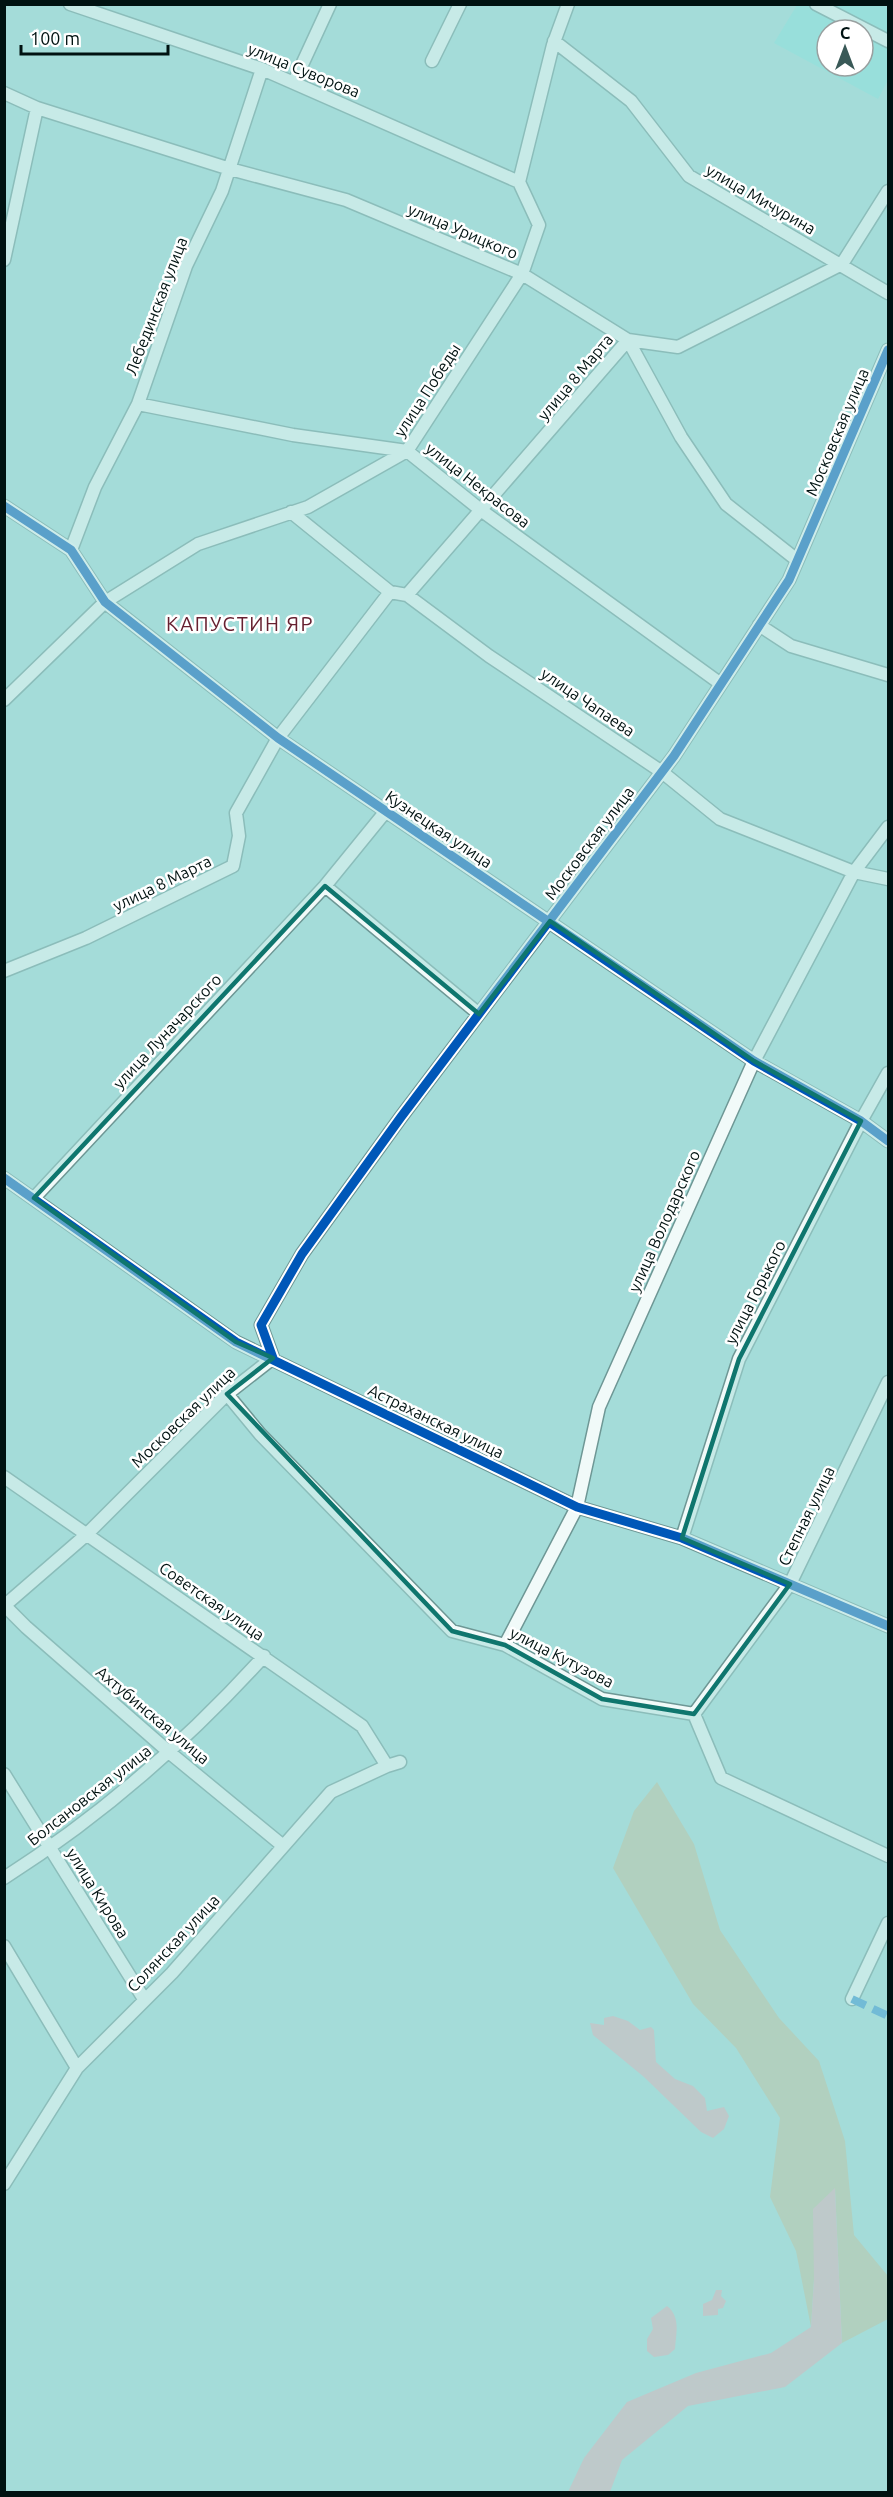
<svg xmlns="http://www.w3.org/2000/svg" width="893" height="2497" viewBox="0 0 893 2497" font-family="Ubuntu,sans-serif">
<rect width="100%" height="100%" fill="#a4dcd9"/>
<!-- built -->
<path fill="#8ae3de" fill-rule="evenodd" d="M 797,5 L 882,5 L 888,8 L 888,80 L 878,99 L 774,43 ZM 827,30 L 863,30 L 863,66 L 827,66 Z"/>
<!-- green -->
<path fill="#c2c0a0" d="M 657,1782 L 694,1844 L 720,1930 L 779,2018 L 819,2061 L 845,2141 L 854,2235 L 888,2276 L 888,2319 L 842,2343 L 835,2189 L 814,2279 L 811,2327 L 796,2251 L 770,2197 L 780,2118 L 736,2048 L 693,2004 L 613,1868 L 634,1811 Z"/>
<!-- water -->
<path fill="#deb1b9" d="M 613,2016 L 628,2021 L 640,2030 L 651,2027 L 654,2030 L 656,2062 L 675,2079 L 693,2086 L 705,2098 L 707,2111 L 724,2107 L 729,2116 L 724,2129 L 713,2138 L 701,2132 L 644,2077 L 593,2035 L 590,2023 L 604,2025 L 604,2018 Z
M 835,2188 L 842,2343 L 785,2387 L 688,2406 L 622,2460 L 610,2492 L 568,2492 L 584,2458 L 627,2402 L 696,2373 L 771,2353 L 811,2327 L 814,2279 L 813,2209 Z
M 716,2290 L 722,2290 L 721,2296 L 726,2301 L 723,2308 L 718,2309 L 718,2315 L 703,2316 L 703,2304 L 712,2300 Z
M 667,2306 C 681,2317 676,2333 675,2349 L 668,2355 L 654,2357 L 647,2351 L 647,2339 L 653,2329 L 651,2318 Z"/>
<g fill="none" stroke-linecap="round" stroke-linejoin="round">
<defs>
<path id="minor" d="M 70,4 L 262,69 L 519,182
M 816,4 L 888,41
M 554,41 L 631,101 L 689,176 L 888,293
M 432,61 L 460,4
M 294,82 L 330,4
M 4,93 L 37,108 L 230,169 L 346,200 L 522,274 L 628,340 L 681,437 L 726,504 L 797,560
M 4,260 L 37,108
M 138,404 L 293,435 L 407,451 L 482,511 L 721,684
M 4,506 L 71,550 L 105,602 L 278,738 L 754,1061 L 861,1121 L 888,1141
M 291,512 L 390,592 L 407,595 L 489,656 L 662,772 L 720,819 L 854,872 L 888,879
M 71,550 L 95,487 L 138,404 L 186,266 L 222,191 L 262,69
M 407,595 L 628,340 L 678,347 L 842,264 L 888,191
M 759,625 L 791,646 L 888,675
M 4,700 L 105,602 L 198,544 L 308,507 L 407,451 L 522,274 L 539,225 L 519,182 L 553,45 L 568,4
M 325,886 L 479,1014
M 4,971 L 86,938 L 233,866 L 239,836 L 236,813 L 278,738 L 390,592
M 4,1178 L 236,1342 L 577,1507 L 682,1538 L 888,1626
M 34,1198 L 325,886 L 386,811
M 273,1358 L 261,1325 L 302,1254 L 401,1117 L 674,756 L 789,580 L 888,350
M 227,1394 L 260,1434 L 452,1631 L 505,1645 L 602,1699 L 694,1714 L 721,1778 L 888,1856
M 4,1477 L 362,1726 L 387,1766
M 682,1538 L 739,1359 L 861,1121 L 888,1073
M 4,1606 L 86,1535 L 227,1394 L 273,1358
M 5,1606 L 26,1627 L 170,1753 L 282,1845
M 505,1645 L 577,1507 L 599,1407 L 754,1061 L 854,872 L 888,827
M 694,1714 L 790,1584 L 888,1382
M 4,1774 L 144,1999
M 4,1878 C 101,1816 187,1741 264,1656
M 4,1946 L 77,2068
M 852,1999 L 888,1923
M 4,2184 L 77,2068 L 172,1973 L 331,1792 L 387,1766 L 400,1762"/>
</defs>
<!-- minor casing -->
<use href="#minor" stroke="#6e9795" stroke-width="15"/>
<!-- minor -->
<use href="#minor" stroke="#f1faf9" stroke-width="12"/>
<!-- quiet -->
<path stroke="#3692d3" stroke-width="8" stroke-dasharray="15 8" stroke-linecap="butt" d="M 852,1999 L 888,2016"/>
<defs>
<path id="cycleway" d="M 4,506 L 71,550 L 105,602 L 278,738 L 754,1061 L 861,1121 L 888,1141
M 4,1178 L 236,1342 L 577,1507 L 682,1538 L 888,1626
M 273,1358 L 261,1325 L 302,1254 L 401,1117 L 674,756 L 789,580 L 888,350"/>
</defs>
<!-- cycleway casing -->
<use href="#cycleway" stroke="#fff" stroke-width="13"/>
<!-- cycleway -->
<use href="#cycleway" stroke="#0057b8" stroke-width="9"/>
</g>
<!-- marked area -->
<path d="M0 0H893V2497H0ZM 325,886 L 479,1014 L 550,921 L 754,1061 L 861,1121 L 739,1359 L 682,1538 L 790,1584 L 694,1714 L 602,1699 L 505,1645 L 452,1631 L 227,1394 L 273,1358 L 236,1342 L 34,1198 Z" fill="#a4dcd9" fill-opacity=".55" fill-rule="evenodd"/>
<path fill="none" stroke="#0f766e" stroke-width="4.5" stroke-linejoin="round" d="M 325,886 L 479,1014 L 550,921 L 754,1061 L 861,1121 L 739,1359 L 682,1538 L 790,1584 L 694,1714 L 602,1699 L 505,1645 L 452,1631 L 227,1394 L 273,1358 L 236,1342 L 34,1198 Z"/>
<g text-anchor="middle" stroke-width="5" stroke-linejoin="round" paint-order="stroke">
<!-- street labels -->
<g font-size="16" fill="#001211" stroke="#fff">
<text transform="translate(304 70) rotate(22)" y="6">улица Суворова</text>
<text transform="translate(761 199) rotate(30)" y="6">улица Мичурина</text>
<text transform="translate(463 231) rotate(23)" y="6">улица Урицкого</text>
<text transform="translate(156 306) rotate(-69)" y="6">Лебединская улица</text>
<text transform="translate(575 377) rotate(-50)" y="6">улица 8 Марта</text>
<text transform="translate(427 390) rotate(-57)" y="6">улица Победы</text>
<text transform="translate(837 432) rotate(-67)" y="6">Московская улица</text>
<text transform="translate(478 485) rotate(38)" y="6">улица Некрасова</text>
<text transform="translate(588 702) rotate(34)" y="6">улица Чапаева</text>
<text transform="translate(439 829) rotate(34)" y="6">Кузнецкая улица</text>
<text transform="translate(589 843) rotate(-53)" y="6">Московская улица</text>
<text transform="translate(162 883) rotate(-26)" y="6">улица 8 Марта</text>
<text transform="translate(167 1031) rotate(-47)" y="6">улица Луначарского</text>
<text transform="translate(664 1221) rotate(-66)" y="6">улица Володарского</text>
<text transform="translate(755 1292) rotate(-63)" y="6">улица Горького</text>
<text transform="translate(183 1417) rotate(-44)" y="6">Московская улица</text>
<text transform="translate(436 1421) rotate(26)" y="6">Астраханская улица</text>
<text transform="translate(806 1516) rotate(-64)" y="6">Степная улица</text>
<text transform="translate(212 1601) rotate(35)" y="6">Советская улица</text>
<text transform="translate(562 1657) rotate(27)" y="6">улица Кутузова</text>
<text transform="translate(153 1715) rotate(40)" y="6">Ахтубинская улица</text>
<text transform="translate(89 1795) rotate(-38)" y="6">Болсановская улица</text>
<text transform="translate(98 1893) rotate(58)" y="6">улица Кирова</text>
<text transform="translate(173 1943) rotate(-47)" y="6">Солянская улица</text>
</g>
<!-- quarter labels -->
<g font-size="20" letter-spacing="1.5" fill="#662030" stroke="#fff">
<text x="240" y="631">КАПУСТИН ЯР</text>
</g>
</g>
<!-- border -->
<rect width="893" height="2497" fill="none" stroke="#001211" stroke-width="12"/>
<!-- north arrow -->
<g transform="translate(845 48)"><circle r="28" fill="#ffffff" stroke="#99a0a0" stroke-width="1.5"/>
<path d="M0-4.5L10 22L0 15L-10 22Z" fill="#395957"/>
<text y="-9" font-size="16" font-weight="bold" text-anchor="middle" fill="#001211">С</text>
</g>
<!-- scale -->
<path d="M21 45v9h147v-9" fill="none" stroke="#001211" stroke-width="3"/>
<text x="30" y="45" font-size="18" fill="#001211" stroke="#ffffff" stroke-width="4.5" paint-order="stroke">100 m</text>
</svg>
